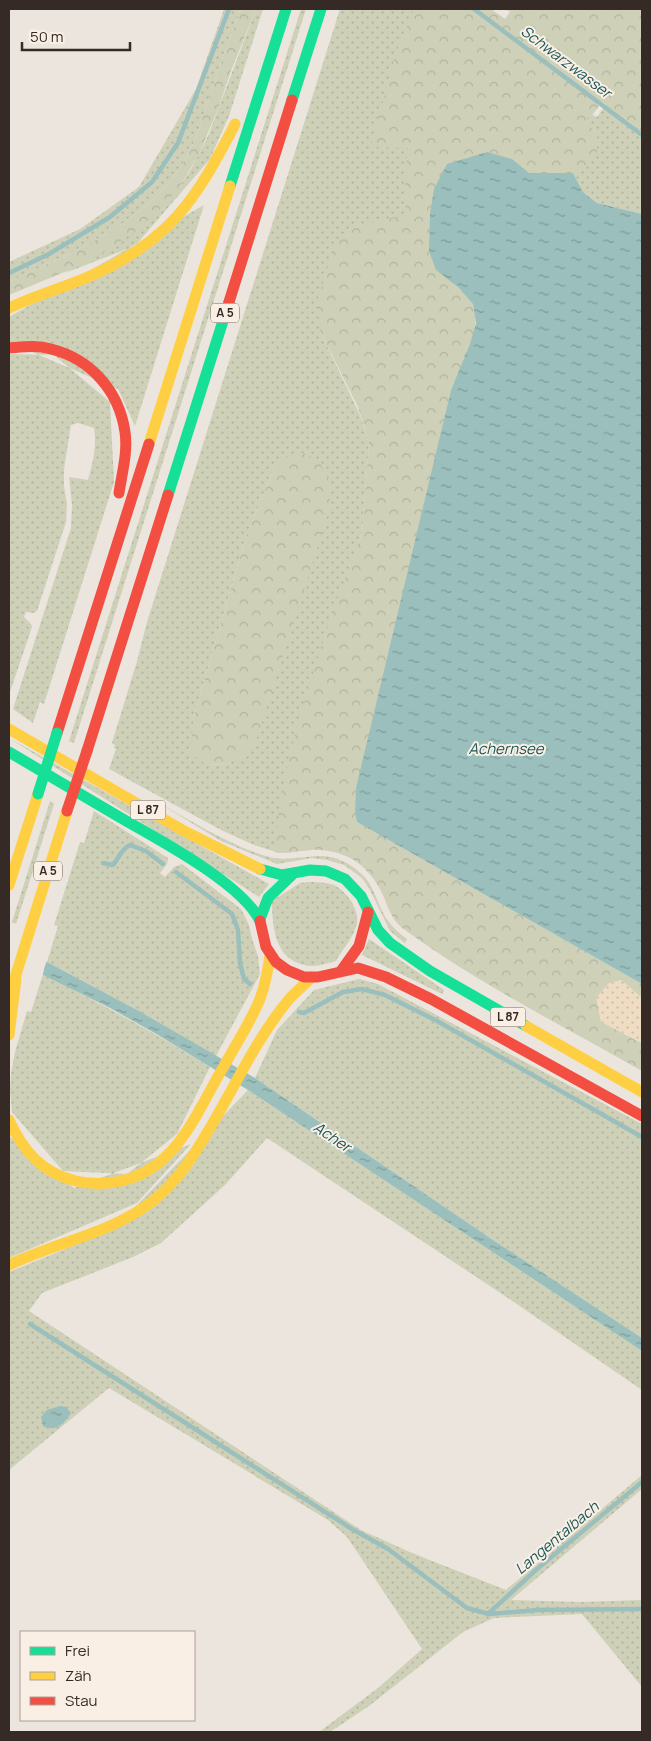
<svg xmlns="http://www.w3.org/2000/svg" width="651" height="1741" viewBox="0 0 651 1741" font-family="Manrope,sans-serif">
<defs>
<pattern id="grass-dots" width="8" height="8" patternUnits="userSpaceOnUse" patternTransform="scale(1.25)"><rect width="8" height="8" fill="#ced1b8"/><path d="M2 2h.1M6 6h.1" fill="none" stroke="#b2b49e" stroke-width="1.8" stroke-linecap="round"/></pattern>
<pattern id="forest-crowns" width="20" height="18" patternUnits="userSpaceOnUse" patternTransform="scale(1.25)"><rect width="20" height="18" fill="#ced1b8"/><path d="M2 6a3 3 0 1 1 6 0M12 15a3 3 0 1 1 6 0" fill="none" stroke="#b2b49e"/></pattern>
<pattern id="sand-dots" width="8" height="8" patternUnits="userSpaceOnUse" patternTransform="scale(1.25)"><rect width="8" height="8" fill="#eedcc3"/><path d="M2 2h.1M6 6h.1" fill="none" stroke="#cdbda7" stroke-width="1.8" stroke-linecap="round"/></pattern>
<pattern id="water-ripples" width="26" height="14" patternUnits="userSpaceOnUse" patternTransform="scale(1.25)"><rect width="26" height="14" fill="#9abfbc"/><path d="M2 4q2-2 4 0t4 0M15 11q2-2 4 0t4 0" fill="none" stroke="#7e9b99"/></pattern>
</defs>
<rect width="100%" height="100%" fill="#ece5de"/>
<!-- grass -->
<path fill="url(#grass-dots)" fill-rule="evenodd" d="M 224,9 L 241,9 C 229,39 218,70 208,101 C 203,116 199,131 193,144 C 160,219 77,250 9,282 L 9,262 L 80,229 L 139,187 L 196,89 Z
M 256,9 L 263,9 L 229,116 L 210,159 L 135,246 L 65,273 L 180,186 L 191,169 L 208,136 Z
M 301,9 L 306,9 L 74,743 L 69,741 Z
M 340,9 L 461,9 L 593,115 L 597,117 L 606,104 L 642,131 L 642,214 L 597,203 L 583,192 L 573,173 L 319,329 L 360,415 L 369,443 L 362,533 L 313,675 L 311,850 L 279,853 L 254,845 L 221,830 L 109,769 L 116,749 L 114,748 L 115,745 L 112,743 L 137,661 L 147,622 ZM 275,465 L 244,755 L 226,764 L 207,765 L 193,720 L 245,540 Z
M 204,205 L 135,426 L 118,389 L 9,342 L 9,317 Z
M 9,354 L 54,355 L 110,402 L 114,482 L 44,704 L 40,702 L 33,723 L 13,709 L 71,528 L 72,505 L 69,477 L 88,480 C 93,462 97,446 94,428 L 78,423 L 71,425 L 64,469 L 64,486 L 67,504 L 66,522 L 37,611 L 34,613 L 26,612 L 24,617 L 31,624 L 32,627 L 9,695 Z
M 9,738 L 269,884 L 259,897 Z
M 50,801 L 54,804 L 16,924 L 12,922 Z
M 159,803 C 191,821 233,847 269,857 C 297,864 321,846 350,865 C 377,882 373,899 388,921 C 393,928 400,934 407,939 L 405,943 L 390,931 L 370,890 L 362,878 L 344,865 L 327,860 L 312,858 L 277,864 L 221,841 Z
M 94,811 L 168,858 L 167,864 L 160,873 L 165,877 L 174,867 L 182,864 L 241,909 L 249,925 L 252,939 L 258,956 L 260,974 L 216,1056 L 139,1011 L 47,962 L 58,926 L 54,925 L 80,842 L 84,843 Z
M 307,882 C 316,882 325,882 334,885 C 347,891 362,913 356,927 C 352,939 342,950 336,961 C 328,963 320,966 313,966 C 276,965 272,930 272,901 L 300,883 Z
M 369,939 L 444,990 L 442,994 L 362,955 Z
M 43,974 C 100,1003 155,1033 210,1067 L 177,1134 L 127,1174 L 63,1171 L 12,1112 L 10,1091 L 11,1073 L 15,1052 L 27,1011 L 31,1012 Z
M 359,979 L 378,984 L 642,1124 L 642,1338 L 493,1240 L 255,1078 L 277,1030 L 314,990 Z
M 248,1090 L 642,1351 L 642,1390 L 505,1296 L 267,1138 L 225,1185 L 161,1243 L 133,1257 L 42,1293 L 29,1311 L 361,1530 L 412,1553 L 506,1590 L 642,1475 L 642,1489 L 511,1600 L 581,1602 L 642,1600 L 642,1687 L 582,1614 L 494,1618 L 463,1632 L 369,1706 L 330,1732 L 319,1732 L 378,1688 L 422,1649 L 347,1537 L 328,1520 L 109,1388 L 9,1470 L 9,1272 L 114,1229 Z
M 9,1136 L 74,1188 L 191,1144 L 137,1203 L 9,1258 Z"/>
<!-- forest -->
<path fill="url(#forest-crowns)" d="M 241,9 L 256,9 L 231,71 L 218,109 L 199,154 L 180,186 L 167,202 L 136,231 L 96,257 L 79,266 L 9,295 L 9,282 C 77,250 160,219 193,144 C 199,131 203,116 208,101 C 218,70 229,39 241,9 Z
M 414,9 L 491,9 L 505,19 L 510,12 L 505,9 L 642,9 L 642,131 L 602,102 L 593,114 L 585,120 L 597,135 L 597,153 L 589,166 L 573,173 L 529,173 L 512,159 L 436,270 C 446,277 468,294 473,304 C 483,328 460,368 451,390 L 355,814 L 357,822 L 642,984 L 642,998 L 621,980 L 620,1032 L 642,1043 L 642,1071 C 563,1026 479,984 405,930 C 390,920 388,904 380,889 C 373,876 361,863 348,857 C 337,852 323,849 311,850 C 299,850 287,855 274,852 L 281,795 L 297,725 L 330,619 L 362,533 L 369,443 L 358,407 L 319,329 L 318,297 L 335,246 L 351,226 L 406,215 L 405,182 L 408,148 L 371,147 L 396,52 Z
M 298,451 L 319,461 L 329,481 L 330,508 L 257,738 L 244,755 L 226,764 L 207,765 L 191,755 L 193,720 L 245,540 L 275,465 Z"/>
<!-- sand -->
<path fill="url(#sand-dots)" d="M 621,980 L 642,998 L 642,1043 L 601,1022 L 596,998 L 609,983 Z"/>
<!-- water -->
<path fill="url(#water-ripples)" d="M 487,152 L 512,159 L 529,173 L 573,173 L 583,192 L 597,203 L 642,214 L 642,984 L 357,822 L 355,814 L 356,788 L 451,390 L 470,344 L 476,323 L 473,304 L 459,288 L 436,270 L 429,251 L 430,214 L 434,189 L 447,164 Z
M 9,944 L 47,962 L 139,1011 L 255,1078 L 493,1240 L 642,1338 L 642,1351 L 248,1090 L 158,1035 L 110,1008 L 9,958 Z
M 60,1406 L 66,1407 L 71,1413 C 65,1423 55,1433 43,1426 L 41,1417 L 47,1410 Z"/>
<!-- pier -->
<path fill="#ece5de" d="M 9,942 L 47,959 L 42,977 L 9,961 Z"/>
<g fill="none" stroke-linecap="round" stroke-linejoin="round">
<!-- stream -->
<path stroke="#9abfbc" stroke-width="4.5" d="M 474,9 L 642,135
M 9,273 L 49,254 L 110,217 L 152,182 L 178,143 L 229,9
M 103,863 L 113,865 C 120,857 120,850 130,845 L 146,851 L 163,864
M 176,872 L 232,914 L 238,930 L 240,963 L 244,979 L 250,984
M 299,1012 L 304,1013 L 343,992 L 362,989 L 385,995 L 437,1021 L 642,1137
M 30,1324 L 352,1529 L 388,1549 L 467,1608 L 489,1614 L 538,1610 L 642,1609
M 489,1613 L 537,1569 L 642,1482"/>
<!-- fast -->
<path stroke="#16e098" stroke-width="11" d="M 292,100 L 321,9
M 230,186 L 286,9
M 168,495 L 229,302
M 9,752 C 46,774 84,796 121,818 C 158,839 243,884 260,921
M 260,869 L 282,875 L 310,870 L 326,871 L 345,879 L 361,896 L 378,930 L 390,943 L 430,971 L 526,1026
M 260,919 L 268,898 L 294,873"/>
<!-- slow -->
<path stroke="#ffcf43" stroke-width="11" d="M 9,308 C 34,296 62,288 88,277 C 169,242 196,200 235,124
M 149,444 L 230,186
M 9,729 L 184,831 L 260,869
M 9,885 L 38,794
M 9,997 L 67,811
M 526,1026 L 642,1092
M 9,1035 L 16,979
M 9,1120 C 23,1151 42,1173 76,1181 C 104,1187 133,1182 156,1165 C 188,1141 204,1099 224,1066 C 236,1044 250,1023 260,999 C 265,985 268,970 270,955
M 9,1265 C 56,1242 113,1233 154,1200 C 181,1178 197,1150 214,1121 C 238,1080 259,1035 290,998 C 297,991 305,984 312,977"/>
<!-- jam -->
<path stroke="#f24e42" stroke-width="11" d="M 229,302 L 292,100
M 9,348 C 23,347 37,345 51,349 C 91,359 119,391 125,432 C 128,452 122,473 119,493
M 57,733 L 149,444
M 87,751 L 168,495
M 260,921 L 266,947 L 276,962 L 287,970 L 304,977 L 318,977 L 358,968 L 386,977 L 431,999 L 642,1116
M 341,971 L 359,946 L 368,912"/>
<!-- fast-bridge -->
<path stroke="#16e098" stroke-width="11" d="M 38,794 L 57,733"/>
<!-- jam-bridge -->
<path stroke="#f24e42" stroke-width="11" d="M 67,811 L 87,751"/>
</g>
<g text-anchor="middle" stroke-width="4" stroke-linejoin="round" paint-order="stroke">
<!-- shield labels -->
<g fill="#faefe5" stroke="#70655f" stroke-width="1">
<rect x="211" y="303.5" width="28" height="19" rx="4"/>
<rect x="130.5" y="800.5" width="35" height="19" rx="4"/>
<rect x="34" y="861.5" width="28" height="19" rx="4"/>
<rect x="490.5" y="1007.5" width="35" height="19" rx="4"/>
</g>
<g font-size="12" font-weight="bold" fill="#352a26">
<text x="225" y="317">A 5</text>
<text x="148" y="814">L 87</text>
<text x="48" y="875">A 5</text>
<text x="508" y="1021">L 87</text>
</g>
<!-- water labels -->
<g font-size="15" font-style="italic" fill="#1b5758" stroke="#faefe5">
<text transform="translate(566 62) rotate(37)" y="5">Schwarzwasser</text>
<text x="506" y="754">Achernsee</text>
<text transform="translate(332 1137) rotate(34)" y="5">Acher</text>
<text transform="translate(557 1538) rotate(-40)" y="5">Langentalbach</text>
</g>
</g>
<!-- border -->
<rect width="651" height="1741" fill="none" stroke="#352a26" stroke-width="20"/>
<!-- legend -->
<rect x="20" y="1631" width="175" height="90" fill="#faefe5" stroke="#aba099"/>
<rect x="30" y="1647" width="25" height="8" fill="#16e098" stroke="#aba099"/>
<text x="65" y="1656" font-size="15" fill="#352a26">Frei</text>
<rect x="30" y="1672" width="25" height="8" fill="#ffcf43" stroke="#aba099"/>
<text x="65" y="1681" font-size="15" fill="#352a26">Zäh</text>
<rect x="30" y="1697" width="25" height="8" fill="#f24e42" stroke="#aba099"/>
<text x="65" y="1706" font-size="15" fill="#352a26">Stau</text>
<!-- scale -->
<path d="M22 42v8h108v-8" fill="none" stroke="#352a26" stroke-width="2.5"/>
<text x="30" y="42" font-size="15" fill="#352a26" stroke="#faefe5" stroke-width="4" paint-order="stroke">50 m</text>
</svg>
